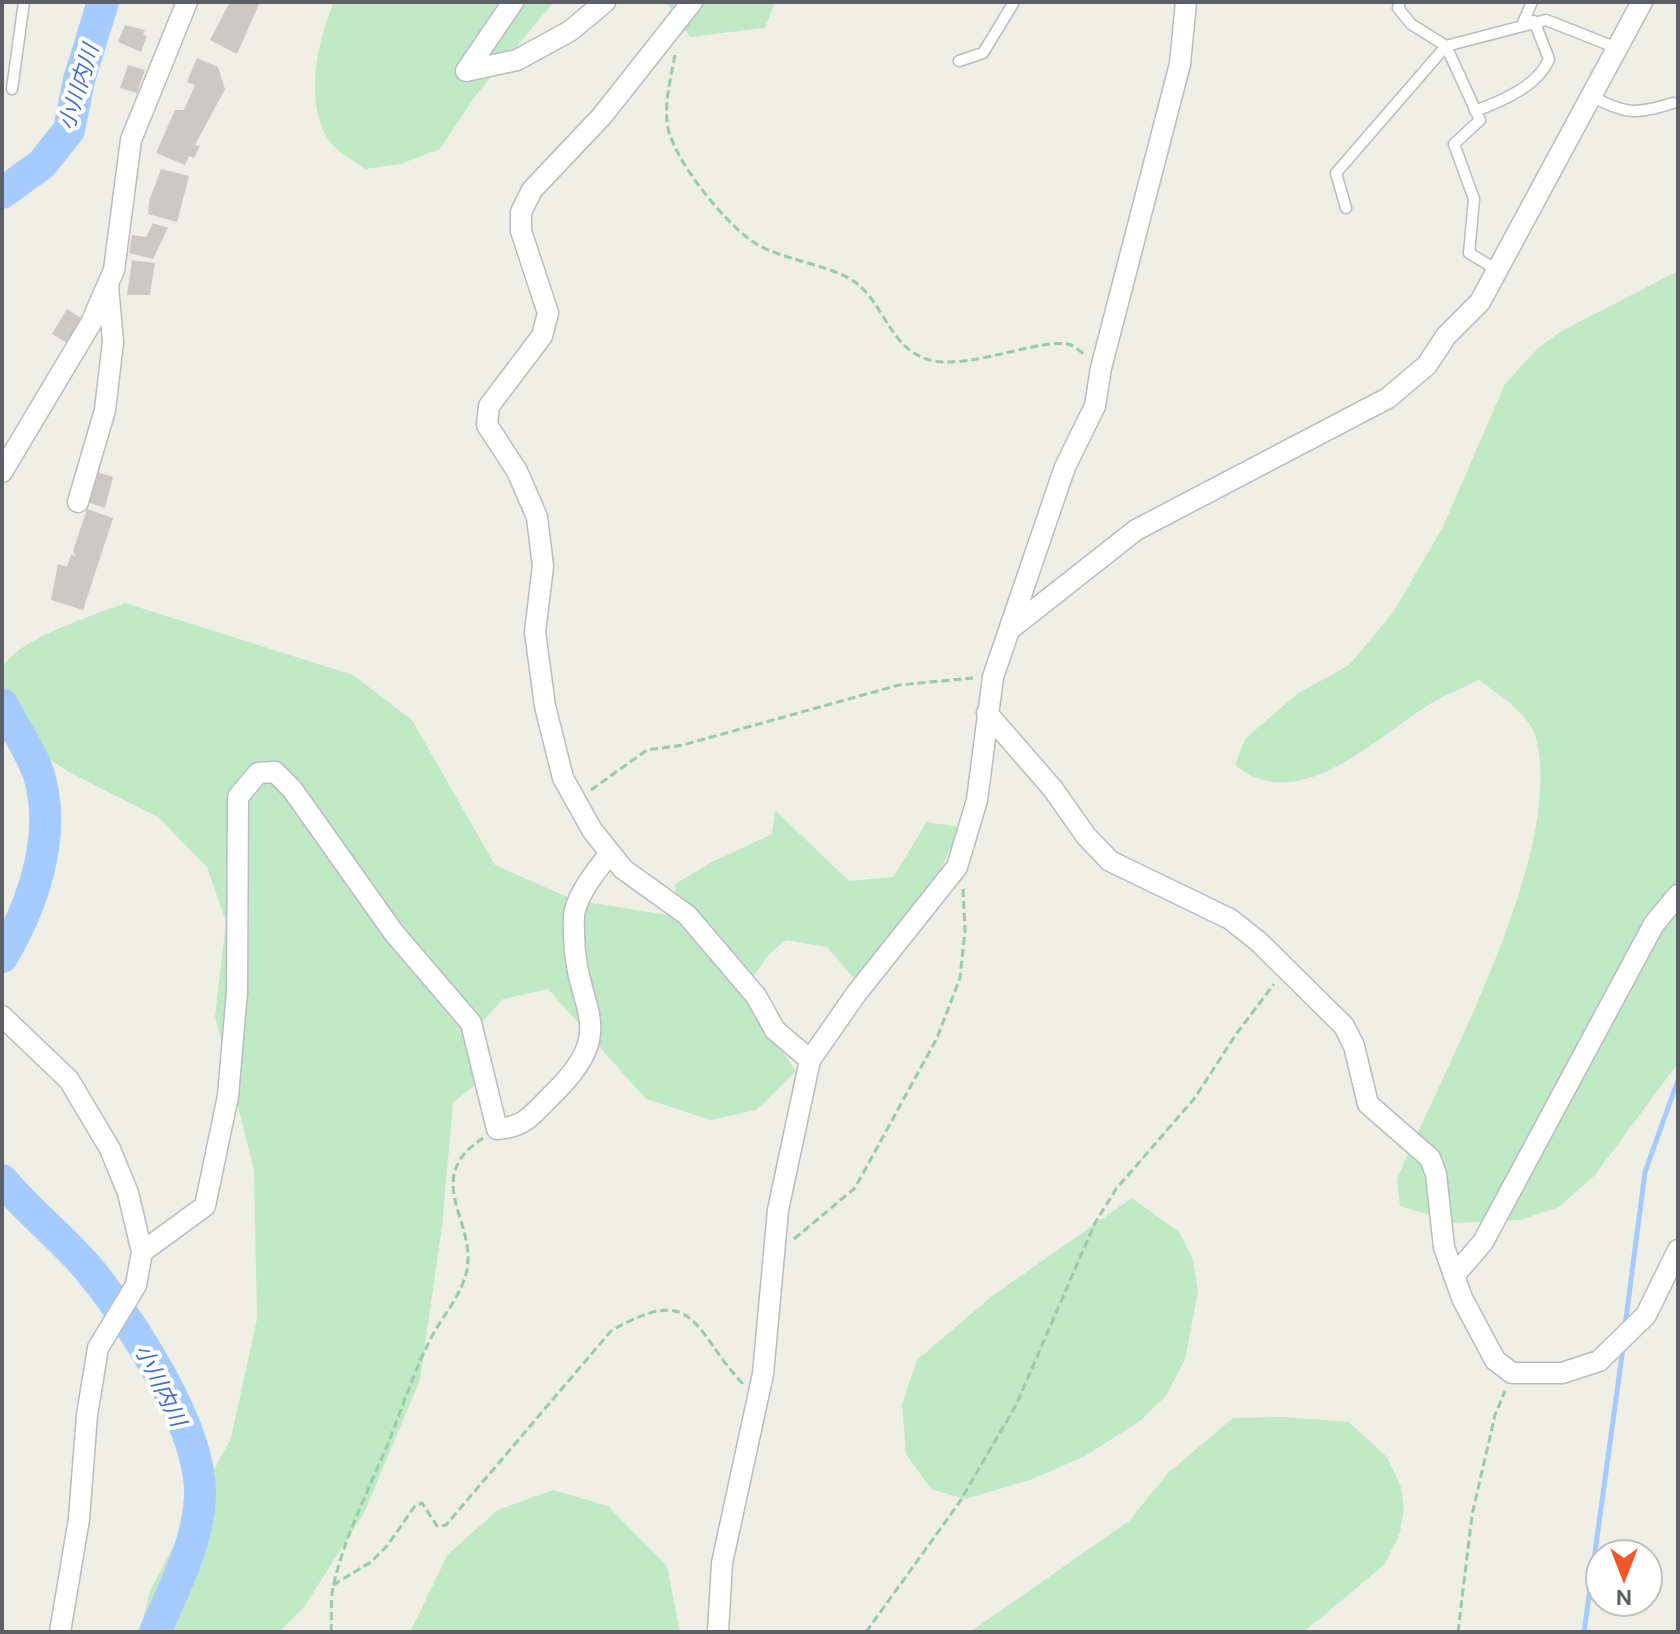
<svg xmlns="http://www.w3.org/2000/svg" width="1680" height="1634" viewBox="0 0 1680 1634" font-family="'DM Sans','Noto Sans JP',sans-serif">
<rect width="100%" height="100%" fill="#f0efe5"/>
<!-- green -->
<path fill="#c0e9c6" d="M 334,2 L 554,2 L 476,95 L 440,149 L 400,164 L 365,169 C 355,161 338,153 330,142 C 303,103 317,42 334,2 Z
M 666,2 L 775,2 L 765,28 L 690,37 Z
M 1678,271 L 1678,1063 L 1595,1175 L 1559,1207 L 1520,1220 L 1455,1223 L 1400,1206 L 1397,1180 C 1442,1070 1568,850 1535,735 C 1528,713 1496,693 1479,680 C 1465,687 1449,693 1435,701 C 1380,733 1300,819 1235,765 L 1245,739 L 1297,694 L 1349,665 L 1392,614 L 1442,529 L 1505,384 L 1538,348 L 1560,332 Z
M 125,603 L 353,675 L 412,720 L 495,865 L 574,900 L 673,916 L 757,1015 L 796,1071 L 756,1110 L 711,1120 L 646,1099 L 548,989 L 503,999 L 468,1038 L 483,1078 L 453,1103 L 442,1226 L 420,1380 L 364,1513 L 304,1607 L 279,1632 L 140,1632 L 150,1591 L 231,1438 L 257,1319 L 254,1170 L 215,1016 L 226,922 L 207,867 L 158,817 L 69,772 L 5,731 L 2,726 C 2,710 0,686 2,670 C 10,641 98,614 125,603 Z
M 775,810 L 849,881 L 893,877 L 927,822 L 959,827 L 932,890 L 854,978 L 827,947 L 786,940 L 770,953 L 751,980 L 677,901 L 675,884 L 712,862 L 772,834 Z
M 1132,1198 L 1179,1232 L 1193,1259 L 1198,1292 L 1185,1359 L 1166,1396 L 1140,1421 L 1085,1456 L 1030,1480 L 965,1499 L 931,1489 L 906,1454 L 902,1404 L 917,1360 L 992,1296 Z
M 1282,1417 L 1349,1422 L 1387,1457 L 1401,1487 L 1404,1507 L 1400,1533 L 1384,1565 L 1304,1632 L 970,1632 L 1129,1521 L 1168,1473 L 1233,1418 Z
M 553,1490 L 608,1506 L 667,1566 L 680,1632 L 410,1632 L 448,1554 L 498,1510 Z"/>
<g fill="none" stroke-linecap="round" stroke-linejoin="round">
<!-- stream -->
<path stroke="#a6cbff" stroke-width="5" d="M 1625,1326 L 1645,1172 L 1678,1080
M 1584,1632 L 1623,1348"/>
<!-- river -->
<path stroke="#a6cbff" stroke-width="32" d="M 2,193 L 42,164 L 69,130 L 79,80 L 103,2
M 2,704 C 14,727 31,751 39,775 C 57,836 33,905 2,957
M 2,1180 C 28,1211 60,1236 87,1267 C 129,1318 201,1425 200,1494 C 199,1542 174,1588 155,1632"/>
</g>
<!-- building -->
<path fill="#cbc9c2" d="M 230,2 L 260,2 L 237,54 L 210,40 Z
M 125,25 L 145,30 L 143,35 L 147,36 L 141,52 L 118,42 Z
M 197,58 L 218,67 L 225,89 L 195,145 L 200,146 L 194,158 L 189,156 L 185,165 L 156,153 L 175,110 L 184,110 L 195,85 L 187,82 Z
M 128,65 L 145,70 L 137,93 L 120,88 Z
M 161,169 L 189,176 L 177,222 L 148,214 L 149,201 Z
M 153,223 L 168,228 L 153,259 L 129,253 L 132,235 L 146,237 Z
M 132,260 L 155,263 L 150,295 L 127,295 Z
M 67,309 L 81,318 L 69,344 L 52,334 Z
M 97,472 L 113,477 L 105,508 L 84,501 L 91,480 L 95,481 Z
M 87,509 L 113,518 L 83,610 L 51,600 L 58,564 L 67,567 L 71,555 L 76,556 L 73,551 Z"/>
<g fill="none" stroke-linecap="round" stroke-linejoin="round">
<defs>
<path id="lane" d="M 1400,2 L 1398,8 L 1411,24 L 1446,46 L 1546,20 L 1617,48
M 1522,25 L 1532,2
M 959,61 L 983,53 L 1014,2
M 12,89 L 24,2
M 1591,96 C 1625,114 1636,115 1673,103
M 1475,111 C 1502,101 1538,86 1549,59 L 1534,21
M 1346,208 L 1336,173 L 1446,46 L 1480,120 L 1454,144 L 1474,199 L 1469,253 L 1497,270"/>
<path id="street" d="M 513,2 L 466,71 L 517,60 L 570,31 L 605,2
M 692,2 L 602,116 L 532,190 L 521,212 L 521,231 L 548,313 L 542,336 L 489,406 L 487,425 L 517,471 L 537,517 L 543,566 L 535,632 L 545,706 L 563,778 L 592,830 L 623,869 L 687,915 L 756,996 L 775,1030 L 810,1060
M 2,472 L 91,323 L 114,270 L 131,140 L 187,2
M 78,502 L 105,410 L 113,342 L 108,286
M 1009,630 L 1136,530 L 1388,398 L 1427,365 L 1446,336 L 1480,302 L 1642,2
M 987,713 L 1053,789 L 1086,836 L 1110,861 L 1230,919 L 1259,942 L 1344,1026 L 1354,1046 L 1368,1104 L 1430,1158 L 1436,1174 L 1444,1247 L 1462,1298 L 1495,1360 L 1512,1373 L 1562,1373 L 1599,1361 L 1646,1315 L 1678,1250
M 2,1016 L 69,1080 L 110,1149 L 128,1193 L 142,1252 L 136,1285 L 98,1348 L 87,1415 L 79,1519 L 60,1632
M 142,1252 L 205,1206 L 228,1096 L 237,992 L 238,797 L 258,773 L 275,772 L 292,789 L 394,933 L 471,1023 L 497,1129 C 525,1127 531,1116 551,1096 C 623,1027 574,1011 574,934 C 574,927 573,917 575,910 C 581,889 597,870 610,853
M 1454,1276 L 1483,1242 L 1654,924 L 1678,895
M 718,1632 L 722,1563 L 763,1374 L 778,1210 L 810,1060 L 856,994 L 957,867 L 977,800 L 993,677 L 1065,467 L 1095,406 L 1101,368 L 1180,64 L 1186,2"/>
</defs>
<!-- lane casing -->
<use href="#lane" stroke="#b9bcc1" stroke-width="13"/>
<!-- street casing -->
<use href="#street" stroke="#b9bcc1" stroke-width="23"/>
<!-- path -->
<path stroke="#98caae" stroke-width="3" stroke-dasharray="8 4" stroke-linecap="butt" d="M 675,55 C 671,77 665,99 667,121 C 669,156 728,228 758,245 C 785,260 833,266 855,282 C 886,305 890,352 934,361 C 976,368 1046,336 1071,345 C 1076,347 1082,353 1086,356
M 591,790 L 647,750 L 683,745 L 899,685 L 973,678
M 794,1239 L 855,1188 L 937,1038 L 960,978 L 965,931 L 963,889
M 333,1585 L 371,1562 L 387,1546 L 415,1506 L 422,1503 L 437,1526 L 446,1525 L 611,1331 C 697,1281 692,1330 743,1384
M 331,1632 C 332,1616 330,1598 334,1583 C 345,1535 370,1487 389,1441 C 402,1408 414,1372 430,1340 C 442,1316 461,1297 467,1270 C 476,1219 421,1179 483,1138
M 866,1632 L 959,1503 L 1016,1405 L 1095,1223 L 1116,1189 L 1194,1099 L 1237,1033 L 1274,984
M 1458,1632 L 1472,1515 L 1495,1415 L 1505,1391"/>
<!-- lane -->
<use href="#lane" stroke="#fff" stroke-width="10"/>
<!-- street -->
<use href="#street" stroke="#fff" stroke-width="20"/>
</g>
<g text-anchor="middle" stroke-width="8" stroke-linejoin="round" paint-order="stroke">
<!-- water labels -->
<g font-size="22" font-style="italic" fill="#406fcb" stroke="#fff">
<text transform="translate(78 87) rotate(-73)" y="8">小川内川</text>
<text transform="translate(161 1385) rotate(64)" y="8">小川内川</text>
</g>
</g>
<!-- border -->
<rect width="1680" height="1634" fill="none" stroke="#5c5f66" stroke-width="8"/>
<!-- north arrow -->
<g transform="translate(1624 1578) rotate(180)"><circle r="38" fill="#ffffff" stroke="#bebfc2" stroke-width="2"/>
<path d="M0-6L14 30L0 20L-14 30Z" fill="#f45627"/>
<text y="-12" font-size="22" font-weight="bold" text-anchor="middle" fill="#5c5f66">N</text>
</g>
</svg>
